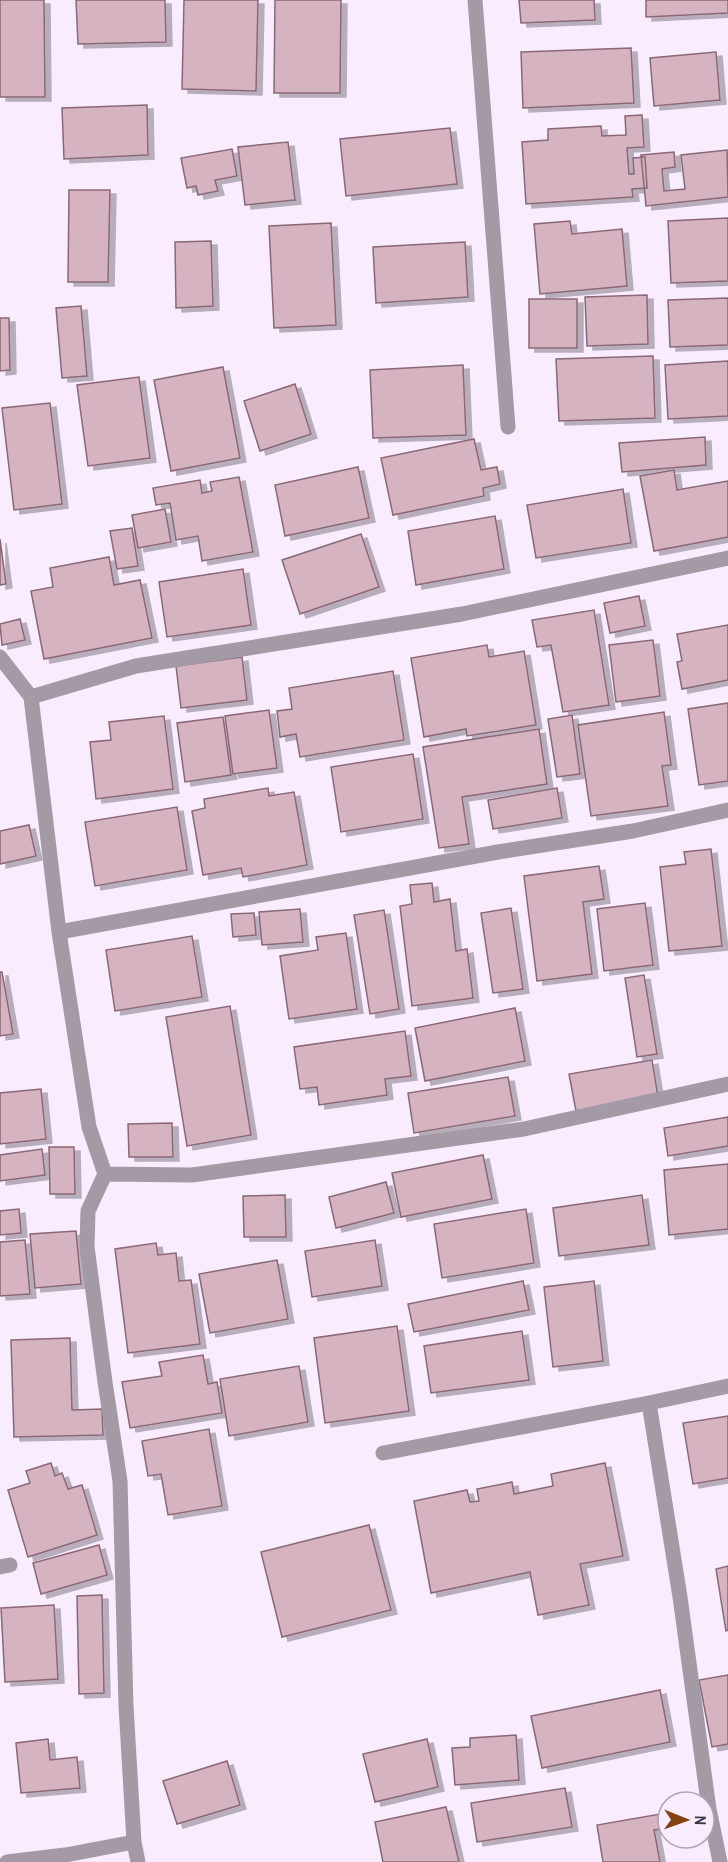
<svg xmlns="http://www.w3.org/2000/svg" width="728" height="1862" viewBox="0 0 728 1862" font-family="'Archivo Narrow',sans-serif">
<defs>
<filter id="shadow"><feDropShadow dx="6" dy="4" stdDeviation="0" flood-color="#0004"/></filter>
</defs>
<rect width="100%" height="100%" fill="#f9ecff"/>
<!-- building -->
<path fill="#d6b3c1" stroke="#8a6876" stroke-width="1.5" filter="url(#shadow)" d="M 0,0 L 44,0 L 45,97 L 0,97 Z
M 76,0 L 165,0 L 166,42 L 78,44 Z
M 184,0 L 258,0 L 256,91 L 182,89 Z
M 275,0 L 341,0 L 340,93 L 274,93 Z
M 519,0 L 594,0 L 595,20 L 521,23 Z
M 646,0 L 728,0 L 728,13 L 646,17 Z
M 631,48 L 634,103 L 523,108 L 521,52 Z
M 716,52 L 720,100 L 654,106 L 650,58 Z
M 147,105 L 148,155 L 64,159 L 62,108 Z
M 642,115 L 644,147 L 627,148 L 629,174 L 634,174 L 633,158 L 645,157 L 647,188 L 632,189 L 633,197 L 526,204 L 522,142 L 548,140 L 548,129 L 601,126 L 602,136 L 626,135 L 625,116 Z
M 450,128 L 457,184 L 346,196 L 340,139 Z
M 288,142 L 295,200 L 245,205 L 238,147 Z
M 232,149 L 237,176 L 215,180 L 218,191 L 198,195 L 196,186 L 187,188 L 181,158 Z
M 727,150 L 728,197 L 646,206 L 641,155 L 674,152 L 675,167 L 662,169 L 664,191 L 685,189 L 681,155 Z
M 69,190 L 110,190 L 108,282 L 68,282 Z
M 728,218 L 728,281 L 671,283 L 668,221 Z
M 570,221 L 572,234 L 622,229 L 627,286 L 540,294 L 534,224 Z
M 331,223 L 336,325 L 274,328 L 269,226 Z
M 211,241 L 213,306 L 176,308 L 175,242 Z
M 465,242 L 468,297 L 376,303 L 373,247 Z
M 647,295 L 648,344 L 587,346 L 585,297 Z
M 728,298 L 728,345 L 670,347 L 668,300 Z
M 529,299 L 577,299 L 577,348 L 529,348 Z
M 81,306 L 87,376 L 62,378 L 56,308 Z
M 0,318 L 9,318 L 10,370 L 0,371 Z
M 653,356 L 655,418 L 559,421 L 556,359 Z
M 728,361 L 728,416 L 668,419 L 665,365 Z
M 463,365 L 466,435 L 373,438 L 370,370 Z
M 223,367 L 240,458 L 171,471 L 154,380 Z
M 139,377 L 150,458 L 88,466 L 77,385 Z
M 295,384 L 311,434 L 260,451 L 244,401 Z
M 50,403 L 62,504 L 14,510 L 2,408 Z
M 705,437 L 706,465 L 622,472 L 619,443 Z
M 474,439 L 481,470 L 497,467 L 500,484 L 483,488 L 484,496 L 393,515 L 381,458 Z
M 358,467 L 369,518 L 285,536 L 275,485 Z
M 674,470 L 677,490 L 728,481 L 728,537 L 654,551 L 640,476 Z
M 239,477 L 253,552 L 202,561 L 198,536 L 176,540 L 170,503 L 156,505 L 153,488 L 200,480 L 202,493 L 212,491 L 210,482 Z
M 623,489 L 631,543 L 536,558 L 527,505 Z
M 165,509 L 171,542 L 138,548 L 132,515 Z
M 495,516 L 504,569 L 416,585 L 408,531 Z
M 132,528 L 138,566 L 117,569 L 110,531 Z
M 361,534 L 379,587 L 300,614 L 282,560 Z
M 0,539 L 6,584 L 0,585 Z
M 109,557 L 114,585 L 140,580 L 152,638 L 44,659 L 31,591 L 53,587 L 50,568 Z
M 243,569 L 251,625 L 167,637 L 159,582 Z
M 639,596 L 645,626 L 610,633 L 604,603 Z
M 594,610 L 609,705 L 563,712 L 551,645 L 537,647 L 532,620 Z
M 20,619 L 25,640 L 2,645 L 0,624 Z
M 728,625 L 728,680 L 682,689 L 677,662 L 682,661 L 677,634 Z
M 653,640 L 660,696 L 616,702 L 609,645 Z
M 487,645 L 489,657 L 524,651 L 536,725 L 467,736 L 466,729 L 424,737 L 411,658 Z
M 242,657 L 247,700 L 181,708 L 176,666 Z
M 393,671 L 404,740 L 300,757 L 296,734 L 280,737 L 277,711 L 292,709 L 289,688 Z
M 728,703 L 728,781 L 699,785 L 688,709 Z
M 269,710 L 277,768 L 233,774 L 225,716 Z
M 664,712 L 671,765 L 662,766 L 668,806 L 591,816 L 578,725 Z
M 572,715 L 580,774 L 557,777 L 548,719 Z
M 164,716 L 173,789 L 96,799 L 90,742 L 111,740 L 109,722 Z
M 223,717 L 231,775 L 185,782 L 177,723 Z
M 539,729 L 547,784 L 462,797 L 469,844 L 439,848 L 423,747 Z
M 413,754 L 423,819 L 341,832 L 331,767 Z
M 268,788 L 269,796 L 294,792 L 307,865 L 243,877 L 241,868 L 203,875 L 192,811 L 205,808 L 204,799 Z
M 557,788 L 562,818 L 493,829 L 488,800 Z
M 177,807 L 187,870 L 95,886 L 85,822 Z
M 29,825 L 36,856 L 0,864 L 0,831 Z
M 711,849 L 722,946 L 669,951 L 660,867 L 686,864 L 684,852 Z
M 599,866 L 604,899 L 583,902 L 592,974 L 537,981 L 524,876 Z
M 432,883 L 434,902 L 450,899 L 456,951 L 467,949 L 473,998 L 412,1006 L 400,906 L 412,904 L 410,885 Z
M 645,903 L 653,965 L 604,971 L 597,909 Z
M 511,908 L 523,989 L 493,993 L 481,913 Z
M 300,909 L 303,942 L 262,945 L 259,912 Z
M 384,910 L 399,1009 L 370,1014 L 354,915 Z
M 254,913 L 256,935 L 233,937 L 231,914 Z
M 346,933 L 357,1009 L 289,1019 L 280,956 L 318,950 L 316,937 Z
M 192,936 L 202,997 L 115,1011 L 106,950 Z
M 0,972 L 2,972 L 13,1034 L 0,1036 Z
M 644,975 L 657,1054 L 637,1057 L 625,978 Z
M 230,1006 L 251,1135 L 187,1146 L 166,1017 Z
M 515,1008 L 525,1061 L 425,1081 L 415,1028 Z
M 405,1031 L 411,1076 L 385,1079 L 387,1095 L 319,1105 L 317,1087 L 300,1089 L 294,1047 Z
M 652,1060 L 658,1097 L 576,1111 L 569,1074 Z
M 508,1077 L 515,1116 L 414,1133 L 408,1093 Z
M 41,1089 L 46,1139 L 0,1144 L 0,1093 Z
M 728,1117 L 728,1146 L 668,1156 L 664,1128 Z
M 172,1123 L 173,1157 L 129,1157 L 128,1124 Z
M 49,1147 L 74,1147 L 75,1194 L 50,1194 Z
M 42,1149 L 45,1175 L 0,1181 L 0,1155 Z
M 483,1155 L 492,1199 L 401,1217 L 392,1173 Z
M 728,1164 L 728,1229 L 669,1235 L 664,1170 Z
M 386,1182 L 394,1213 L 336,1228 L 329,1197 Z
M 285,1195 L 286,1237 L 244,1237 L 243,1196 Z
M 642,1195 L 649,1245 L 559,1256 L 553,1208 Z
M 19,1209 L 21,1233 L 0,1235 L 0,1211 Z
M 526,1209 L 534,1263 L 442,1278 L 434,1224 Z
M 76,1231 L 81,1284 L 35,1288 L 30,1234 Z
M 25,1240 L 30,1294 L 0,1296 L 0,1242 Z
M 375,1240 L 382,1286 L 312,1297 L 305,1251 Z
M 156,1243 L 158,1255 L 176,1253 L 179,1281 L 191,1280 L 200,1344 L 128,1353 L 115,1249 Z
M 277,1260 L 288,1319 L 210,1333 L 199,1274 Z
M 523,1281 L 529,1310 L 414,1332 L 408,1304 Z
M 594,1281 L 603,1361 L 553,1367 L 544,1287 Z
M 397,1326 L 409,1411 L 325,1423 L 314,1338 Z
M 522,1331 L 529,1380 L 431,1393 L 424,1346 Z
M 70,1338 L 72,1410 L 102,1409 L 103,1435 L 14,1437 L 11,1340 Z
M 203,1355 L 208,1384 L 217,1382 L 222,1413 L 130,1428 L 122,1382 L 162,1376 L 159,1362 Z
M 299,1366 L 308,1422 L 229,1436 L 220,1379 Z
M 728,1416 L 728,1478 L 693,1484 L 683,1423 Z
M 209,1429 L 222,1506 L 168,1515 L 161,1474 L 148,1476 L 142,1441 Z
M 51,1463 L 55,1476 L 62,1473 L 68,1489 L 82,1485 L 97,1535 L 28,1557 L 8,1490 L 30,1483 L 26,1471 Z
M 605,1463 L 623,1556 L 580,1564 L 589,1605 L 538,1615 L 530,1572 L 431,1593 L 414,1501 L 467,1490 L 470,1502 L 479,1501 L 477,1489 L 512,1482 L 514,1494 L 553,1486 L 551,1474 Z
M 369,1525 L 391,1610 L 282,1637 L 261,1552 Z
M 99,1545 L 107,1575 L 41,1594 L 33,1563 Z
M 728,1566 L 728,1630 L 726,1631 L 716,1569 Z
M 102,1595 L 104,1693 L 79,1694 L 77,1596 Z
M 54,1605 L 58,1679 L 5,1682 L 1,1608 Z
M 728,1675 L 728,1744 L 712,1747 L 699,1680 Z
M 660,1690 L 670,1742 L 542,1768 L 531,1716 Z
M 516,1735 L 519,1780 L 455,1785 L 452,1748 L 470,1747 L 470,1738 Z
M 48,1739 L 50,1760 L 77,1757 L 80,1788 L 21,1793 L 16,1743 Z
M 427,1739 L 438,1787 L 375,1802 L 363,1754 Z
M 227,1761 L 240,1805 L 177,1824 L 163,1781 Z
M 565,1788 L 572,1827 L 477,1842 L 471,1803 Z
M 446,1807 L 459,1862 L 383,1862 L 375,1822 Z
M 660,1814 L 662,1829 L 654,1830 L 660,1862 L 603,1862 L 597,1825 Z"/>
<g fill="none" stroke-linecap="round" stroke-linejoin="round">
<!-- minor -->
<path stroke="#a39aa6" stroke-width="15" d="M 475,0 L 508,427
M 0,657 L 31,697 L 59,932 L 89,1127 L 105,1174 L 88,1211 L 87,1247 L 105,1382 L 120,1481 L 126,1706 L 134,1842 L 138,1862
M 31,697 L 136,666 L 462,614 L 728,558
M 59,932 L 498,852 L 633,831 L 728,810
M 105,1174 L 192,1175 L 524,1129 L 728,1084
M 649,1403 L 680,1597 L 709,1809 L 720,1862
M 383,1453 L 649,1403 L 728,1386
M 0,1567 L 10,1565
M 7,1862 L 65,1855 L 134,1842"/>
</g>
<!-- north arrow -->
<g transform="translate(686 1820) rotate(91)"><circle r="28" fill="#f9ecff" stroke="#afa4b4" stroke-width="1.5"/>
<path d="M0-4.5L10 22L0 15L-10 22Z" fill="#854214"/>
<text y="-9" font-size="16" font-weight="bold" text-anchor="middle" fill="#3f3743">N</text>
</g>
</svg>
